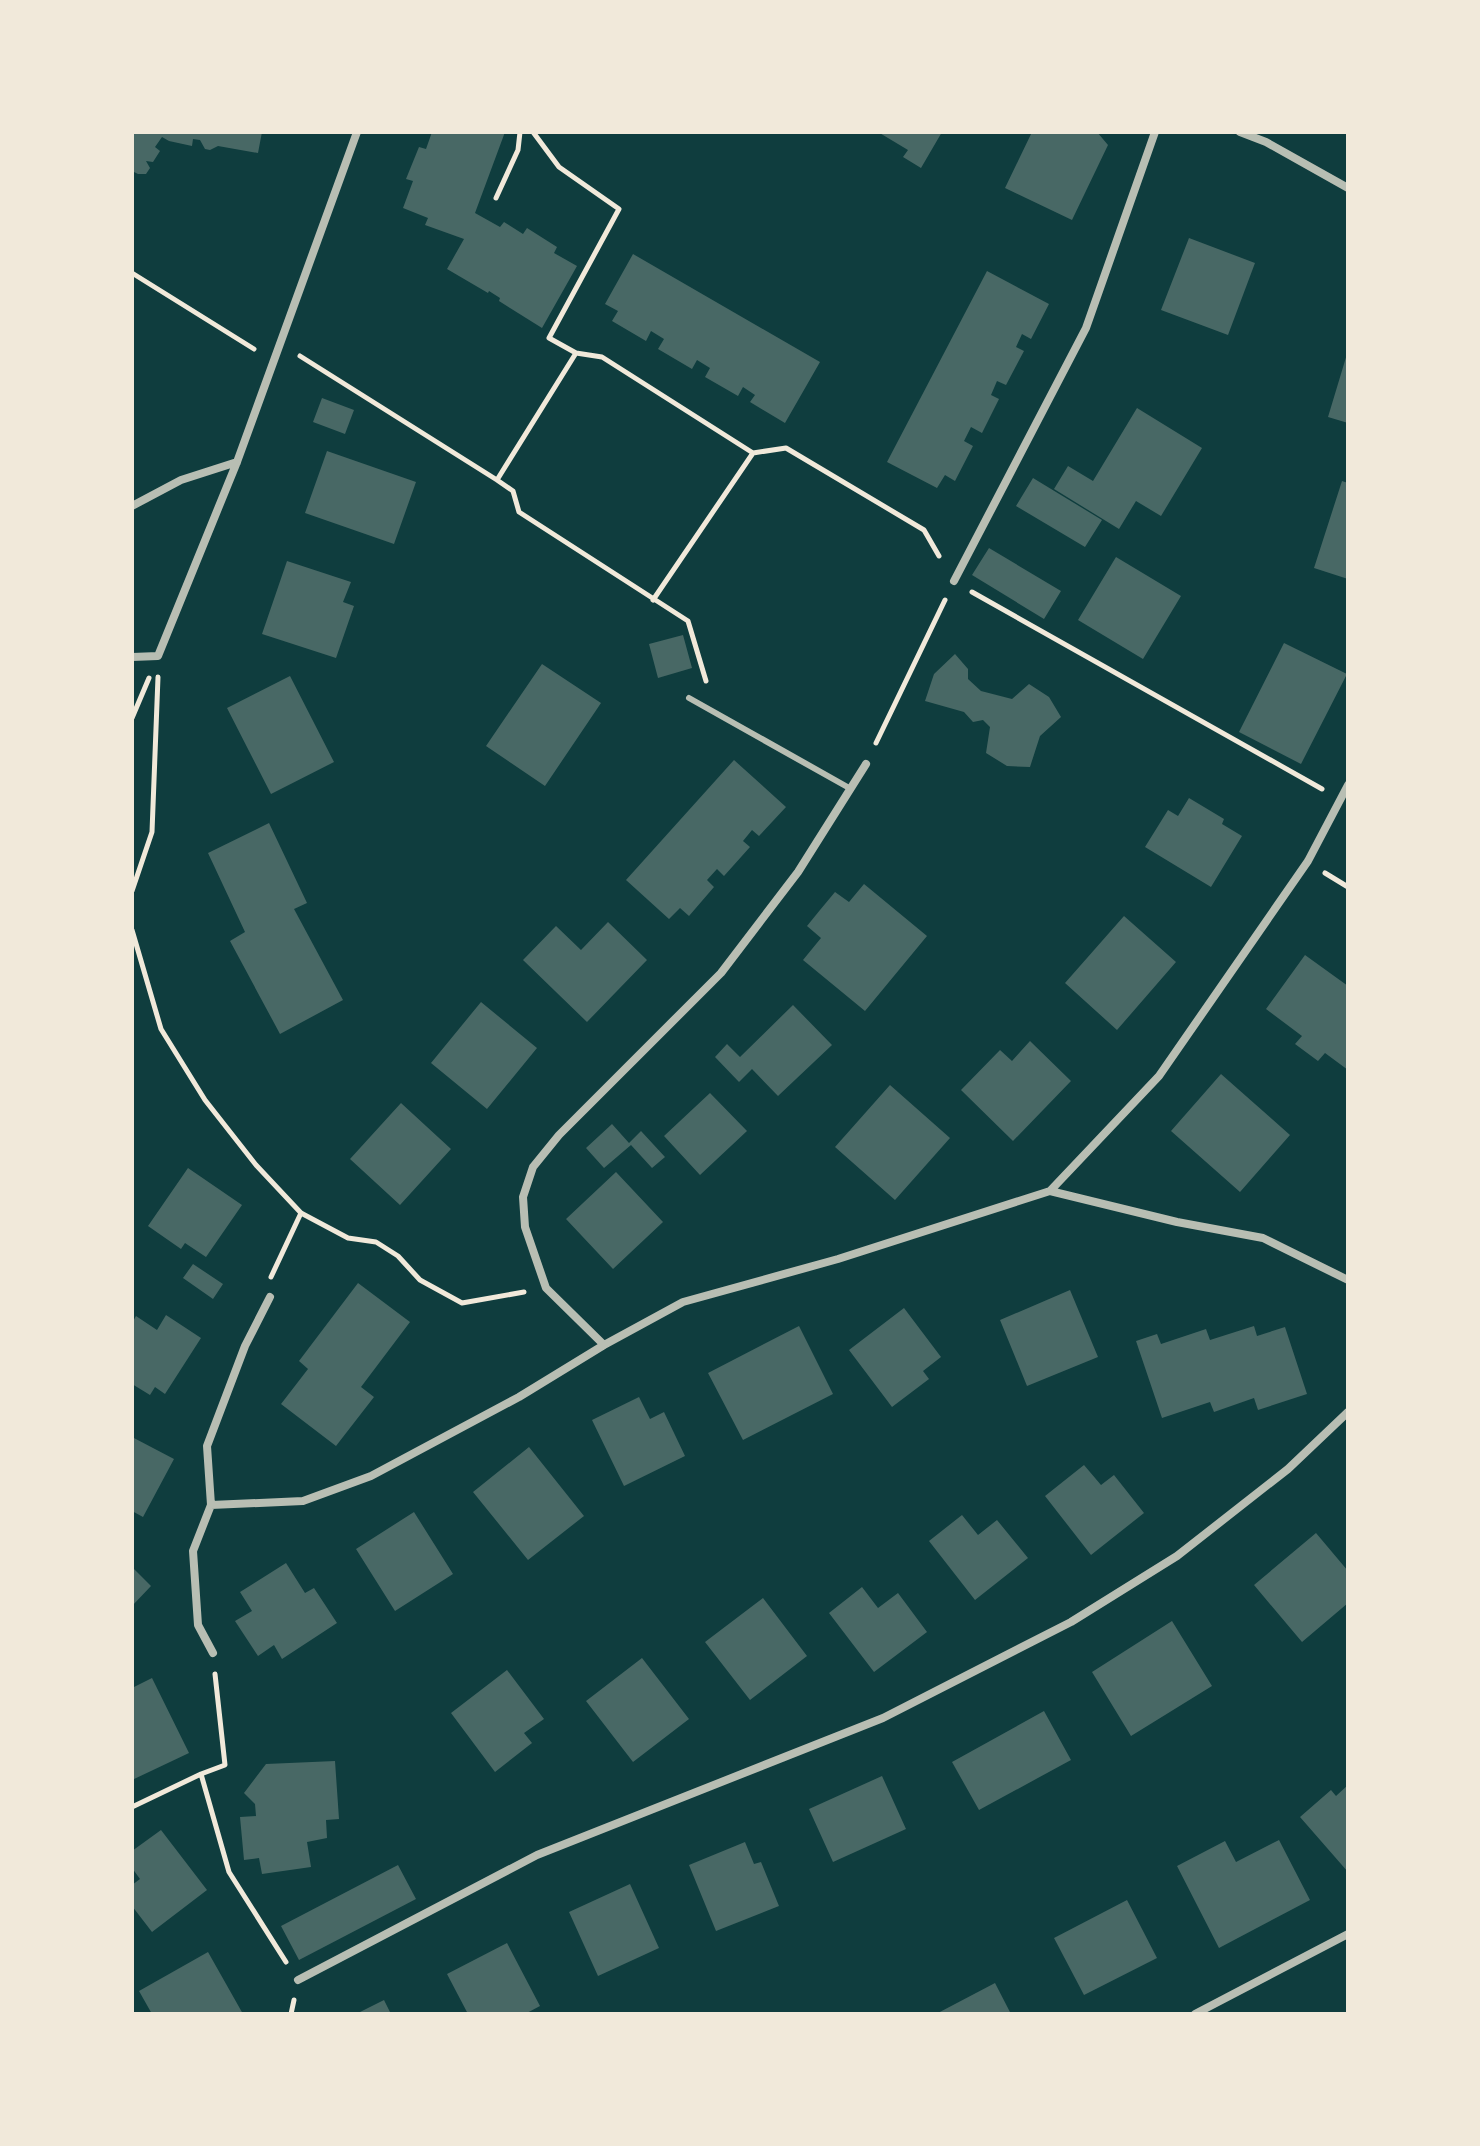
<svg xmlns="http://www.w3.org/2000/svg" width="1480" height="2146" viewBox="0 0 1480 2146" font-family="'Exo 2',sans-serif">
<rect width="100%" height="100%" fill="#0f3d3e"/>
<!-- building -->
<path fill="#486865" d="M 132,132 L 262,132 L 258,153 L 218,146 L 210,150 L 205,149 L 200,140 L 193,139 L 192,146 L 169,141 L 162,137 L 155,147 L 160,151 L 153,162 L 146,161 L 150,168 L 146,174 L 138,174 L 132,171 Z
M 432,132 L 505,132 L 475,213 L 500,227 L 504,222 L 523,234 L 527,228 L 557,247 L 554,253 L 577,266 L 542,328 L 499,301 L 500,298 L 489,291 L 488,293 L 447,269 L 464,239 L 425,225 L 428,218 L 403,208 L 413,181 L 406,179 L 419,147 L 426,149 Z
M 878,132 L 942,132 L 921,168 L 903,157 L 908,150 Z
M 1032,132 L 1097,132 L 1108,145 L 1072,220 L 1005,188 Z
M 1189,238 L 1255,263 L 1228,335 L 1161,310 Z
M 633,254 L 820,362 L 785,423 L 750,402 L 755,395 L 743,387 L 738,396 L 705,377 L 710,368 L 697,360 L 692,369 L 658,349 L 664,339 L 651,331 L 646,341 L 612,321 L 618,311 L 605,304 Z
M 987,271 L 1049,304 L 1031,339 L 1022,334 L 1016,347 L 1024,351 L 1006,385 L 997,381 L 991,395 L 999,399 L 982,433 L 971,427 L 964,441 L 973,446 L 955,481 L 945,475 L 937,488 L 887,462 Z
M 1347,354 L 1348,354 L 1348,423 L 1328,417 Z
M 322,398 L 354,410 L 345,434 L 313,422 Z
M 1137,408 L 1202,448 L 1161,516 L 1136,501 L 1119,529 L 1054,489 L 1068,466 L 1093,481 Z
M 327,451 L 416,482 L 394,544 L 305,513 Z
M 1033,478 L 1102,520 L 1085,547 L 1016,506 Z
M 1342,481 L 1348,483 L 1348,579 L 1314,568 Z
M 989,548 L 1061,591 L 1044,619 L 972,575 Z
M 1116,557 L 1181,596 L 1143,659 L 1078,620 Z
M 287,561 L 351,582 L 343,602 L 354,606 L 336,658 L 262,634 Z
M 683,635 L 692,668 L 658,678 L 649,644 Z
M 1284,643 L 1347,674 L 1301,764 L 1239,732 Z
M 955,654 L 968,669 L 968,679 L 981,691 L 1012,699 L 1029,684 L 1049,697 L 1061,717 L 1040,736 L 1030,767 L 1007,766 L 986,753 L 990,727 L 983,720 L 973,722 L 964,712 L 925,701 L 934,674 Z
M 542,664 L 601,703 L 545,786 L 486,746 Z
M 290,676 L 334,762 L 271,794 L 227,708 Z
M 734,760 L 786,807 L 759,836 L 752,830 L 743,841 L 750,847 L 724,876 L 717,869 L 707,880 L 714,887 L 689,916 L 680,908 L 669,919 L 626,880 Z
M 1189,798 L 1224,819 L 1222,824 L 1242,836 L 1211,887 L 1145,847 L 1168,810 L 1178,816 Z
M 269,823 L 307,903 L 294,909 L 343,1000 L 280,1034 L 230,941 L 245,932 L 208,853 Z
M 864,884 L 927,936 L 865,1011 L 803,960 L 821,938 L 807,926 L 820,910 L 835,892 L 849,902 Z
M 1124,916 L 1176,962 L 1117,1030 L 1065,983 Z
M 608,922 L 647,960 L 587,1022 L 523,960 L 556,926 L 581,950 Z
M 1305,955 L 1348,986 L 1348,1070 L 1325,1053 L 1318,1061 L 1295,1044 L 1302,1036 L 1266,1009 Z
M 481,1002 L 537,1048 L 487,1109 L 431,1063 Z
M 793,1005 L 832,1045 L 778,1096 L 752,1069 L 739,1082 L 715,1057 L 727,1044 L 740,1057 Z
M 1030,1041 L 1071,1081 L 1013,1141 L 961,1090 L 1000,1050 L 1012,1061 Z
M 1221,1074 L 1290,1135 L 1240,1192 L 1171,1131 Z
M 890,1085 L 950,1138 L 895,1200 L 835,1147 Z
M 710,1093 L 747,1131 L 700,1175 L 664,1136 Z
M 401,1103 L 451,1149 L 400,1205 L 350,1159 Z
M 612,1124 L 629,1143 L 641,1131 L 665,1157 L 652,1168 L 631,1145 L 604,1168 L 586,1148 Z
M 188,1168 L 242,1205 L 206,1257 L 185,1243 L 181,1249 L 148,1226 Z
M 616,1172 L 663,1222 L 613,1269 L 566,1219 Z
M 193,1264 L 223,1284 L 213,1299 L 183,1278 Z
M 358,1283 L 410,1322 L 361,1387 L 374,1397 L 336,1446 L 281,1404 L 308,1369 L 299,1361 Z
M 1070,1290 L 1098,1357 L 1027,1386 L 1000,1320 Z
M 904,1308 L 941,1357 L 923,1371 L 929,1379 L 892,1407 L 849,1350 Z
M 166,1315 L 201,1338 L 165,1394 L 155,1387 L 150,1395 L 132,1384 L 132,1323 L 136,1316 L 157,1330 Z
M 799,1326 L 833,1394 L 743,1440 L 708,1373 Z
M 1254,1326 L 1257,1336 L 1285,1327 L 1307,1394 L 1258,1410 L 1254,1398 L 1214,1412 L 1210,1402 L 1162,1418 L 1136,1341 L 1157,1334 L 1161,1344 L 1206,1329 L 1210,1340 Z
M 639,1397 L 650,1419 L 664,1412 L 685,1456 L 624,1486 L 592,1420 Z
M 132,1437 L 174,1459 L 143,1517 L 132,1511 Z
M 529,1447 L 584,1516 L 528,1560 L 473,1492 Z
M 1084,1465 L 1101,1485 L 1114,1475 L 1144,1513 L 1091,1555 L 1045,1496 Z
M 414,1512 L 453,1574 L 395,1611 L 356,1549 Z
M 962,1515 L 978,1535 L 997,1520 L 1028,1558 L 975,1600 L 929,1541 Z
M 1316,1533 L 1348,1571 L 1348,1603 L 1302,1642 L 1254,1585 Z
M 286,1563 L 305,1593 L 314,1588 L 337,1623 L 282,1659 L 274,1645 L 258,1656 L 235,1621 L 252,1611 L 240,1592 Z
M 132,1567 L 151,1586 L 132,1606 Z
M 862,1587 L 878,1608 L 898,1593 L 927,1632 L 874,1672 L 829,1613 Z
M 763,1598 L 807,1656 L 750,1700 L 705,1642 Z
M 1172,1621 L 1212,1686 L 1131,1736 L 1092,1672 Z
M 642,1658 L 689,1719 L 633,1762 L 586,1701 Z
M 507,1670 L 544,1719 L 524,1733 L 532,1743 L 495,1772 L 451,1713 Z
M 152,1678 L 189,1753 L 132,1780 L 132,1688 Z
M 1044,1711 L 1071,1760 L 979,1810 L 952,1762 Z
M 335,1761 L 339,1819 L 326,1820 L 327,1838 L 307,1842 L 311,1867 L 262,1874 L 259,1858 L 244,1860 L 240,1817 L 256,1816 L 255,1804 L 244,1793 L 266,1764 Z
M 882,1776 L 906,1829 L 833,1862 L 809,1809 Z
M 1348,1785 L 1348,1872 L 1300,1817 L 1331,1790 L 1336,1796 Z
M 161,1830 L 207,1890 L 152,1932 L 132,1906 L 132,1885 L 140,1879 L 132,1868 L 132,1851 Z
M 1279,1840 L 1310,1900 L 1219,1948 L 1177,1866 L 1225,1841 L 1236,1862 Z
M 745,1842 L 754,1864 L 761,1862 L 779,1906 L 716,1931 L 689,1865 Z
M 398,1865 L 416,1899 L 299,1960 L 281,1926 Z
M 630,1884 L 659,1948 L 598,1976 L 569,1912 Z
M 1127,1900 L 1157,1958 L 1084,1995 L 1054,1938 Z
M 507,1943 L 540,2006 L 525,2014 L 468,2014 L 447,1974 Z
M 208,1952 L 243,2014 L 152,2014 L 139,1991 Z
M 995,1983 L 1011,2014 L 936,2014 Z
M 384,2000 L 391,2014 L 356,2014 Z"/>
<g fill="none" stroke-linecap="round" stroke-linejoin="round">
<!-- path -->
<path stroke="#f1e9da" stroke-width="5" d="M 533,132 L 559,167 L 619,209 L 549,338 L 576,353 L 602,357 L 753,453 L 786,448 L 924,530 L 939,556
M 496,198 L 518,150 L 520,132
M 132,273 L 254,349
M 300,356 L 497,480 L 513,491 L 519,512 L 688,621 L 706,681
M 497,480 L 576,353
M 972,592 L 1322,789
M 653,600 L 753,453
M 132,718 L 149,678
M 876,743 L 945,600
M 1325,873 L 1348,887
M 132,891 L 152,832 L 158,677
M 132,930 L 161,1029 L 205,1100 L 256,1165 L 301,1213 L 348,1238 L 376,1242 L 398,1256 L 420,1280 L 462,1303 L 524,1292
M 271,1277 L 301,1213
M 215,1674 L 225,1765 L 201,1774 L 229,1872 L 286,1962
M 132,1807 L 201,1774
M 291,2014 L 294,2000"/>
<!-- service -->
<path stroke="#b8beb3" stroke-width="6" d="M 689,698 L 851,789"/>
<!-- minor -->
<path stroke="#b8beb3" stroke-width="8" d="M 1240,132 L 1266,142 L 1348,188
M 132,506 L 181,480 L 237,462
M 954,581 L 1086,328 L 1155,132
M 132,657 L 158,656 L 237,462 L 357,132
M 1050,1191 L 1177,1222 L 1263,1238 L 1348,1280
M 270,1297 L 245,1346 L 207,1446 L 211,1505 L 303,1501 L 371,1476 L 519,1397 L 604,1345 L 683,1302 L 838,1259 L 1050,1191 L 1159,1076 L 1308,861 L 1348,785
M 604,1345 L 546,1288 L 525,1227 L 523,1197 L 533,1167 L 559,1135 L 721,973 L 798,872 L 866,764
M 211,1505 L 193,1551 L 198,1625 L 213,1653
M 298,1980 L 537,1855 L 883,1718 L 1071,1622 L 1177,1556 L 1288,1469 L 1348,1412
M 1195,2014 L 1348,1934"/>
</g>
<!-- border -->
<rect width="1480" height="2146" fill="none" stroke="#f1e9da" stroke-width="268"/>
</svg>
